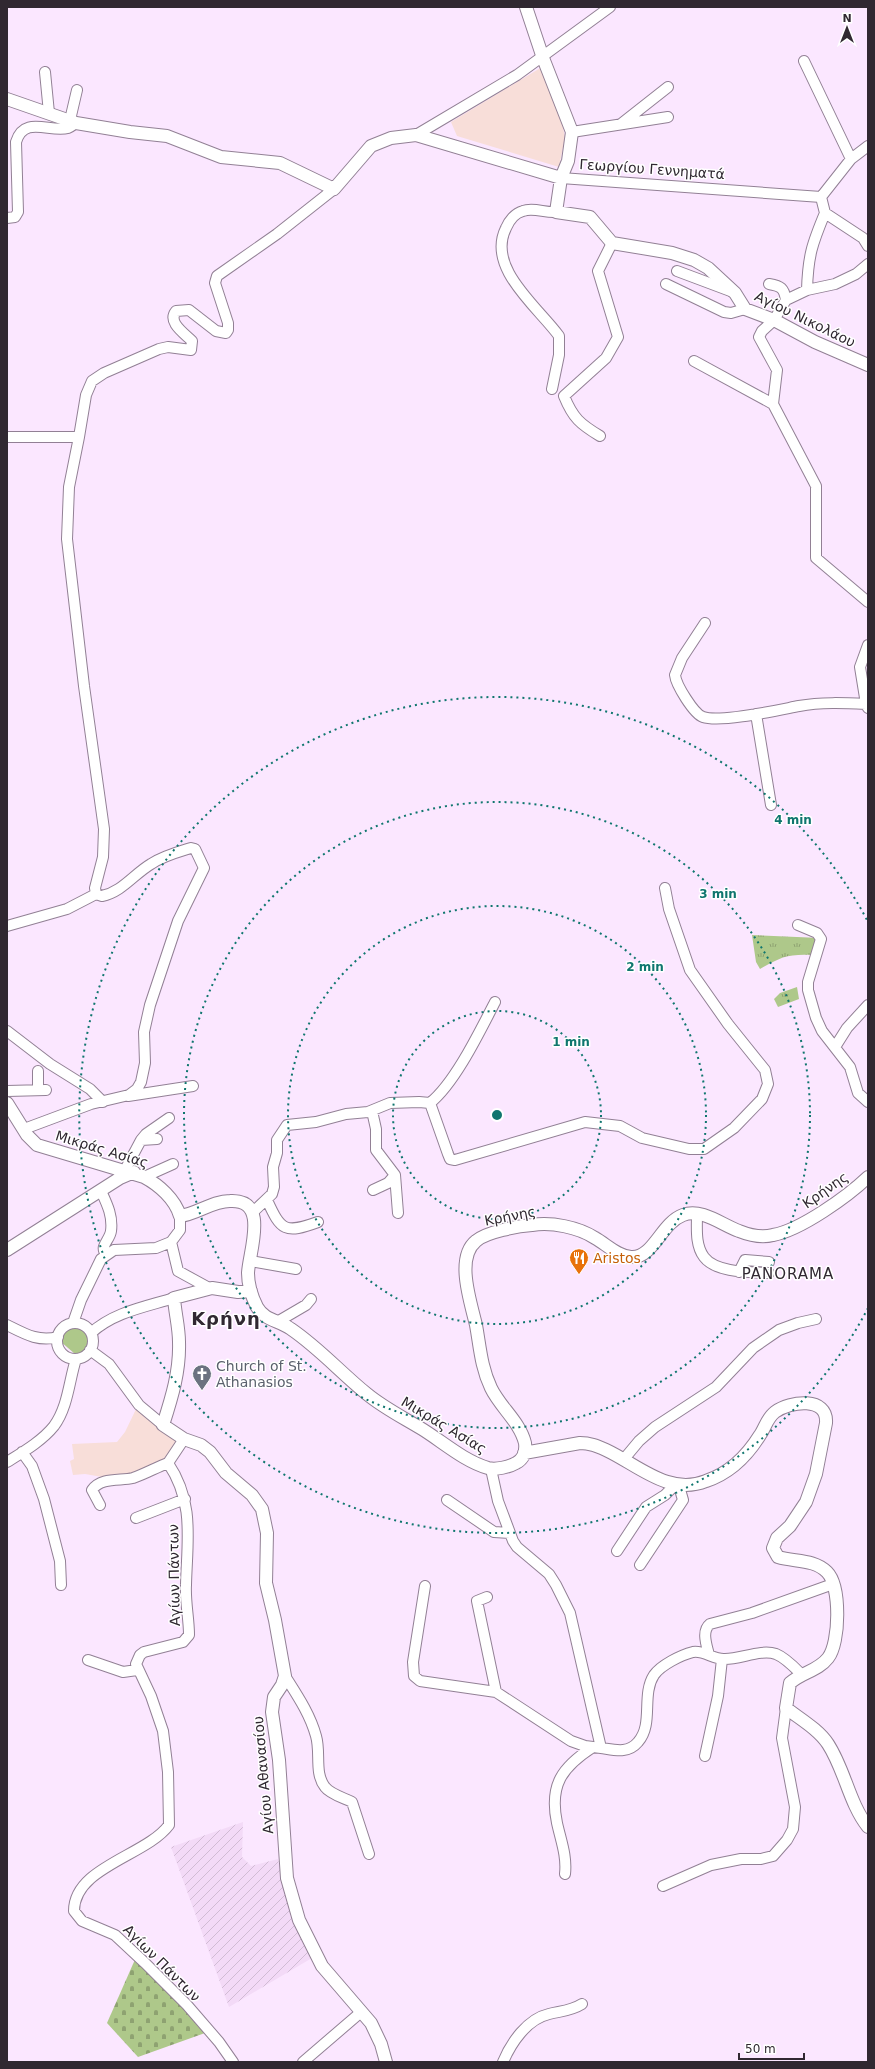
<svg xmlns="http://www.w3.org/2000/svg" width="875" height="2069" viewBox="0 0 875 2069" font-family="'DejaVu Sans',sans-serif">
<defs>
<pattern id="industrial-furrows" width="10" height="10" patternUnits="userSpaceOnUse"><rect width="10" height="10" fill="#f3daf7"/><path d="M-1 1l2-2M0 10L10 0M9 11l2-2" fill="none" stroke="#d1bbd4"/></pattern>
<pattern id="grass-tufts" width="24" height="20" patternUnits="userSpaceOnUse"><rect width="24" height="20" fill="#aec88a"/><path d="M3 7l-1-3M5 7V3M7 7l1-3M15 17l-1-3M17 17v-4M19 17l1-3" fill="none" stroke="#8ea271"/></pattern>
<pattern id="cemetery-stones" width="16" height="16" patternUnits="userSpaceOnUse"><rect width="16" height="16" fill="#aec88a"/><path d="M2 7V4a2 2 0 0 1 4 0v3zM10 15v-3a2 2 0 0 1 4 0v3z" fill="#8ea271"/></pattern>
</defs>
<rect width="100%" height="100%" fill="#fbe7ff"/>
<!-- industrial -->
<path fill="url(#industrial-furrows)" d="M 243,1822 L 242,1857 L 251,1866 L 278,1859 L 287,1900 L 312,1958 L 229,2007 L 171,1847 Z"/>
<!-- education -->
<path fill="#f8ded9" d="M 542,67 L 561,119 L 565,137 L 559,167 L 457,136 L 451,122 Z
M 139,1403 L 181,1437 L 164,1463 L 139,1475 L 108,1478 L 85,1474 L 73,1475 L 70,1461 L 74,1459 L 72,1444 L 117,1442 L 125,1432 Z"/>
<!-- grass -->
<path fill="url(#grass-tufts)" d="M 752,935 L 820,938 L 812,955 C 788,954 781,957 760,969 L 756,962 Z
M 797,987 L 799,999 L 778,1007 L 774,999 L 780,993 Z"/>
<!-- cemetery -->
<path fill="url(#cemetery-stones)" d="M 137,1955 L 205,2033 L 138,2057 L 107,2023 Z"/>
<!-- park -->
<path fill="#aec88a" d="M 69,1327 C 84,1327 101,1338 85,1353 L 75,1354 L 60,1341 Z"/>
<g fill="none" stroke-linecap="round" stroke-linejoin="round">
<defs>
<path id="minor" d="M 804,61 L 851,159
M 45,72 L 49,113
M 70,120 L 77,90
M 621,124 L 668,87
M 572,132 L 668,117
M 416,135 L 517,75 L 610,7
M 561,178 L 821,197
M 821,197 L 825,213 L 863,238 L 868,246
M 821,197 L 851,159 L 868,146
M 7,218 L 15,217 L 18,212 L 16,142 C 24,115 50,133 68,128 C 71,127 74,124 76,123
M 868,264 L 856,274 L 835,284 L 807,290 L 786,300 L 774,320 L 762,331 L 759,337 L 777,370 L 773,404 L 816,486 L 816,558 L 868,602
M 677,271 L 733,292
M 666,284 L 724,312 L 731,313 L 745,309
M 769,284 C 781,286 784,288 786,300
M 807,290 C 808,256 812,244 825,213
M 694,361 L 773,404
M 552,389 L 559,355 L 559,336 C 538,307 486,268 506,228 C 509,221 515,213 523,211 C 533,207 545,213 556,212
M 600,436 C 580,424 573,418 564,396 L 606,358 L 618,337 L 598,271 L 612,243
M 7,437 L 79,437 L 86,395 L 92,381 L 104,373 L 159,349 L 168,347 L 191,350 L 192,341 C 184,333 167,322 176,311 L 189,310 L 216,331 L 226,333 L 228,330 L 228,323 L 215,283 L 217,276 L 277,234 L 334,189
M 79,437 L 69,487 L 67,539 L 84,686 L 104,829 L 103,857 L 95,888 L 96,894
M 705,623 L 682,658 L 675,675 C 676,685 694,714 703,717 C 721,723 778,710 799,706 C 821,702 844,703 866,704 L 868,708
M 866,704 L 860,667 L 868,645
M 756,714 L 771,805
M 798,925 L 817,933 L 821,939 L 808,982 L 808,990 L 816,1018 L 822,1031 L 850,1067 L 858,1093 L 868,1102
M 7,926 L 67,909 L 96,894 L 102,896 C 122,892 134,874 151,864 C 163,856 178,852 191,848 L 195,849 L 204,868 L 178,921 L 150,1005 L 144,1032 L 145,1063 L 141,1082 L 137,1089 L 129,1095 L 91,1104 L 24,1129
M 7,1031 L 50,1064 L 90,1089 L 103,1102
M 835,1047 L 847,1028 L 868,1005
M 38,1071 L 38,1090
M 7,1091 L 46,1090
M 128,1096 L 193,1086
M 430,1103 C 455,1083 480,1031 495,1002
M 372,1111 L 376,1129 L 376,1150 L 395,1175 L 398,1213
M 141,1140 L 146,1134 L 169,1118
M 125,1170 L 141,1140 L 157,1139
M 144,1177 L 173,1164
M 373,1190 L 388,1183 L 395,1175
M 101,1191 C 107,1204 113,1216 111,1231 C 110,1240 99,1246 106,1254
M 267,1200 C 281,1231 285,1234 318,1222
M 253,1212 L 272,1194 L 274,1187 L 273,1167 L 277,1153 L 277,1140 L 287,1125 L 316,1122 L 346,1114 L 368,1112 L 390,1103 L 419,1102 L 430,1103 L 448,1154 L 450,1159 L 455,1160 L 585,1122 L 620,1126 L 642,1138 L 689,1149 L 704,1149 L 734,1128 L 762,1099 L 768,1084 L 765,1070 L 728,1024 L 690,970 L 669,909 L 665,888
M 697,1214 C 697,1228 695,1245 704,1257 C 716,1273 751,1272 769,1273
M 171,1242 L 178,1271 L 209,1288
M 250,1261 L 296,1269
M 739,1272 L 745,1260 L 769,1262
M 277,1322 L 306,1305 L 311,1299
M 73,1323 L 81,1300 L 101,1259 L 114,1250 L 156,1248 L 171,1242 L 180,1230 L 180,1216
M57 1341a18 18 0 1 1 36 0a18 18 0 1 1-36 0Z
M 7,1325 C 25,1334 38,1342 58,1337
M 91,1333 C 114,1312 145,1307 174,1298
M 90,1350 L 109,1364 L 139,1405 L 163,1425
M 184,1439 L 168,1463 C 195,1503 187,1541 186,1585 C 185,1602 189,1618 189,1635 L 183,1642 L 144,1652 L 140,1655 L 136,1664 L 151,1696 L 163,1731 L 168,1772 L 169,1825 C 146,1856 74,1867 74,1911 L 82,1921 L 115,1935 L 145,1963 L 187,2005 L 219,2042 L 233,2062
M 22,1452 L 32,1466 L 44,1499 L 60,1561 L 61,1585
M 624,1459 L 639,1441 L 655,1427 L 716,1387 L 753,1348 L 779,1330 L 798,1323 L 816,1319
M 7,1462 C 23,1452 42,1441 54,1426 C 68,1407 69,1381 76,1359
M 447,1500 L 494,1532 L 510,1533
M 100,1505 L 92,1490 C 101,1477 120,1481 133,1478 C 145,1474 157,1467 168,1463
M 136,1518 L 185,1499
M 617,1551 L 646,1507 L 665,1495 L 675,1485
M 640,1565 L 683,1500 L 679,1486
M 425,1586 L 413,1662 L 414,1676 L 420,1681 L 496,1692 L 571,1741 L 585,1746 L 601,1748 L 570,1613 L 556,1585 L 549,1574 L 517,1547 L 513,1541 L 498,1501 L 491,1469
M 487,1597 L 477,1601 L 496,1692
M 709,1655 C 707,1646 701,1631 710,1624 L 752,1613 L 833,1584
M 88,1660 L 123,1672 L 137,1670
M 285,1676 C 297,1695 310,1714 316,1736 C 321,1753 314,1773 325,1787 C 330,1794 344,1798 352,1802 L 369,1854
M 601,1748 C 615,1750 628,1754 638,1742 C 654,1724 641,1695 654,1675 C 661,1665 681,1655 693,1652 C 704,1650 714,1660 725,1659 C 741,1659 761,1649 776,1654 C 786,1658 795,1668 802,1675
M 705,1756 L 718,1696 L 722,1659
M 565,1874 C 567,1856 561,1841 557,1823 C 549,1785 562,1767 593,1747
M 663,1886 L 711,1865 L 741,1859 L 761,1859 L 773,1856 L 787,1840 L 793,1829 L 795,1807 L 782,1738 L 786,1708
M 303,2062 L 360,2013
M 503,2062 C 511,2043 527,2019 549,2014 C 561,2011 571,2011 582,2004"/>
<path id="tertiary" d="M 526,7 L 543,58 L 572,132 L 568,161 L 561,178 L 556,212 L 590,217 L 612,243 L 672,253 L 694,260 L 708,268 L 735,293 L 745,309 L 774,320 L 815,342 L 868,365
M 7,99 L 76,123 L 130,132 L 167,136 L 221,157 L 280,163 L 334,189 L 371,146 L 391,138 L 416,135 L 561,178
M 7,1103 L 27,1135 L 37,1145 L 144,1177 C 159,1185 175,1199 180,1216 C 197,1214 212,1201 230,1201 C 270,1199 249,1251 248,1273 C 248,1285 252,1297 257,1307 C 265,1321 279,1320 291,1329 C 319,1348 341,1373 367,1394 C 384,1408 404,1418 422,1429 C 443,1442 464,1461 488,1468 C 496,1470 509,1467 516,1463 C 524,1459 526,1451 525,1443 C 520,1422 500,1407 491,1388 C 481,1367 480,1347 476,1325 C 471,1303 455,1258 476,1241 C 486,1232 518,1226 532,1225 C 552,1222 578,1227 595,1238 C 606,1244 617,1256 631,1257 C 653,1259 661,1223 683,1215 C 702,1208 722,1225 739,1231 C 749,1235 762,1238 773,1235 C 801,1230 848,1196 868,1177
M 7,1250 L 120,1178 L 134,1172
M 251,1291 L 238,1292 L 212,1288 L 174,1298 C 175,1313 179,1327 179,1342 C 180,1371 172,1397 163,1425 L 184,1439 L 201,1445 L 210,1452 L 226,1473 L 252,1495 L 262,1509 L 267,1533 L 266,1583 L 275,1620 L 285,1676 L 282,1685 L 274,1697 L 272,1712 L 279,1760 L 287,1878 L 299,1920 L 322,1966 L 371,2023 L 381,2044 L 386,2062
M 524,1453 L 580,1443 C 590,1443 597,1446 606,1450 C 638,1465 669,1496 706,1481 C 730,1473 747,1456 760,1435 C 765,1428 767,1418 775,1412 C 790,1401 828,1396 826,1423 L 816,1474 L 806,1502 L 790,1526 L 777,1538 L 773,1548 L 778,1557 C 795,1562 814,1559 827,1572 C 841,1586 840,1643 828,1658 C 818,1671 802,1672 790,1683 L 786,1708 C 800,1719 818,1729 828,1744 C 845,1770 849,1803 868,1827"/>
</defs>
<!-- minor casing -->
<use href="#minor" stroke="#928095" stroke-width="12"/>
<!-- tertiary casing -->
<use href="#tertiary" stroke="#928095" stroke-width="14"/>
<!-- minor -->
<use href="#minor" stroke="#fff" stroke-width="10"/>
<!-- tertiary -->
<use href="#tertiary" stroke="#fff" stroke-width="12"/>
</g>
<!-- distance rings -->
<g fill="none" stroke="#0f766e" stroke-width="2" stroke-dasharray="2 4">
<circle cx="497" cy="1115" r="104"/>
<circle cx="497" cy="1115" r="209"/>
<circle cx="497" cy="1115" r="313"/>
<path d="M868 1308A418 418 0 1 1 868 922"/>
</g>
<!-- icons -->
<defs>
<symbol id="restaurant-pin" viewBox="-11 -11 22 30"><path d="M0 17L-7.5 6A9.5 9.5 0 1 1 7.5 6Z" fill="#e8710a" stroke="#fff"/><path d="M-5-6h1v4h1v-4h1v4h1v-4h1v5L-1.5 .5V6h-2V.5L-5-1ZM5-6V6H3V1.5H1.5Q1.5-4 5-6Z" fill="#fff"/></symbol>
<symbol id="church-pin" viewBox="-11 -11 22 30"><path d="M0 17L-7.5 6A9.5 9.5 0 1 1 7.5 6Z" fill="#6b7280" stroke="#fff"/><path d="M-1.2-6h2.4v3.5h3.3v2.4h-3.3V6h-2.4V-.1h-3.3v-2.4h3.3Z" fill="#fff"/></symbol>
</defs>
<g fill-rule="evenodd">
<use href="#restaurant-pin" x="568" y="1247" width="22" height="30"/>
<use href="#church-pin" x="191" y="1363" width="22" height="30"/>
</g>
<g text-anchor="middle" stroke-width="3" stroke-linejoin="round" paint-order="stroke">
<!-- street labels -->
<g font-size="14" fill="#302831" stroke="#fff">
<text transform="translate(652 169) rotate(4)" y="5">Γεωργίου Γεννηματά</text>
<text transform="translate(805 319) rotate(26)" y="5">Αγίου Νικολάου</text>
<text transform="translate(102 1149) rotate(17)" y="5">Μικράς Ασίας</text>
<text transform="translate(825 1190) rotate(-35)" y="5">Κρήνης</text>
<text transform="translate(510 1216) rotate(-11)" y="5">Κρήνης</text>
<text transform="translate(444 1425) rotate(31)" y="5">Μικράς Ασίας</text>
<text transform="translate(174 1575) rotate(-91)" y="5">Αγίων Πάντων</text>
<text transform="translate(263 1775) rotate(-95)" y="5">Αγίου Αθανασίου</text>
<text transform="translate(162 1963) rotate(45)" y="5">Αγίων Πάντων</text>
</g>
<!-- food labels -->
<g font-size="14" fill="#c56008" stroke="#fff" text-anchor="start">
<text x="593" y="1263">Aristos</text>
</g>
<!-- worship labels -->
<g font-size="14" fill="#5b616d" stroke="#fff" text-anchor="start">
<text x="216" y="1371">Church of St.<tspan x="216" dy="16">Athanasios</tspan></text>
</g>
<!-- neighbourhood labels -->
<g font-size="15" letter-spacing="1" fill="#302831" stroke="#fff">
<text x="788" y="1279">PANORAMA</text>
</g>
<!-- district labels -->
<g font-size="18" font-weight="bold" letter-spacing="1" fill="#302831" stroke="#fff">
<text x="226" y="1325">Κρήνη</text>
</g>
</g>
<circle cx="497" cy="1115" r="6" fill="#0f766e" stroke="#fff" stroke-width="2"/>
<g font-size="12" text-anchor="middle" font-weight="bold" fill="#0f766e" stroke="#fff" stroke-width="3" stroke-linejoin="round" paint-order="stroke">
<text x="793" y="824">4 min</text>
<text x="718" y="898">3 min</text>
<text x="645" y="971">2 min</text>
<text x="571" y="1046">1 min</text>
</g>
<!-- border -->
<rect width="875" height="2069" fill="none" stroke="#302831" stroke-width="16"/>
<!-- north arrow -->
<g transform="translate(847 28)" stroke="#ffffff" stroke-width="3" paint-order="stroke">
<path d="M0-3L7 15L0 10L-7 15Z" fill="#302831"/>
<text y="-6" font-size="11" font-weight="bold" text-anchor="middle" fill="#302831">N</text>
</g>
<!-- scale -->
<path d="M739 2053v6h65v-6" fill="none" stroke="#302831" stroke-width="2"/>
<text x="745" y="2053" font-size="12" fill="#302831" stroke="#ffffff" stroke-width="3" paint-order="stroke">50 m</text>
</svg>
